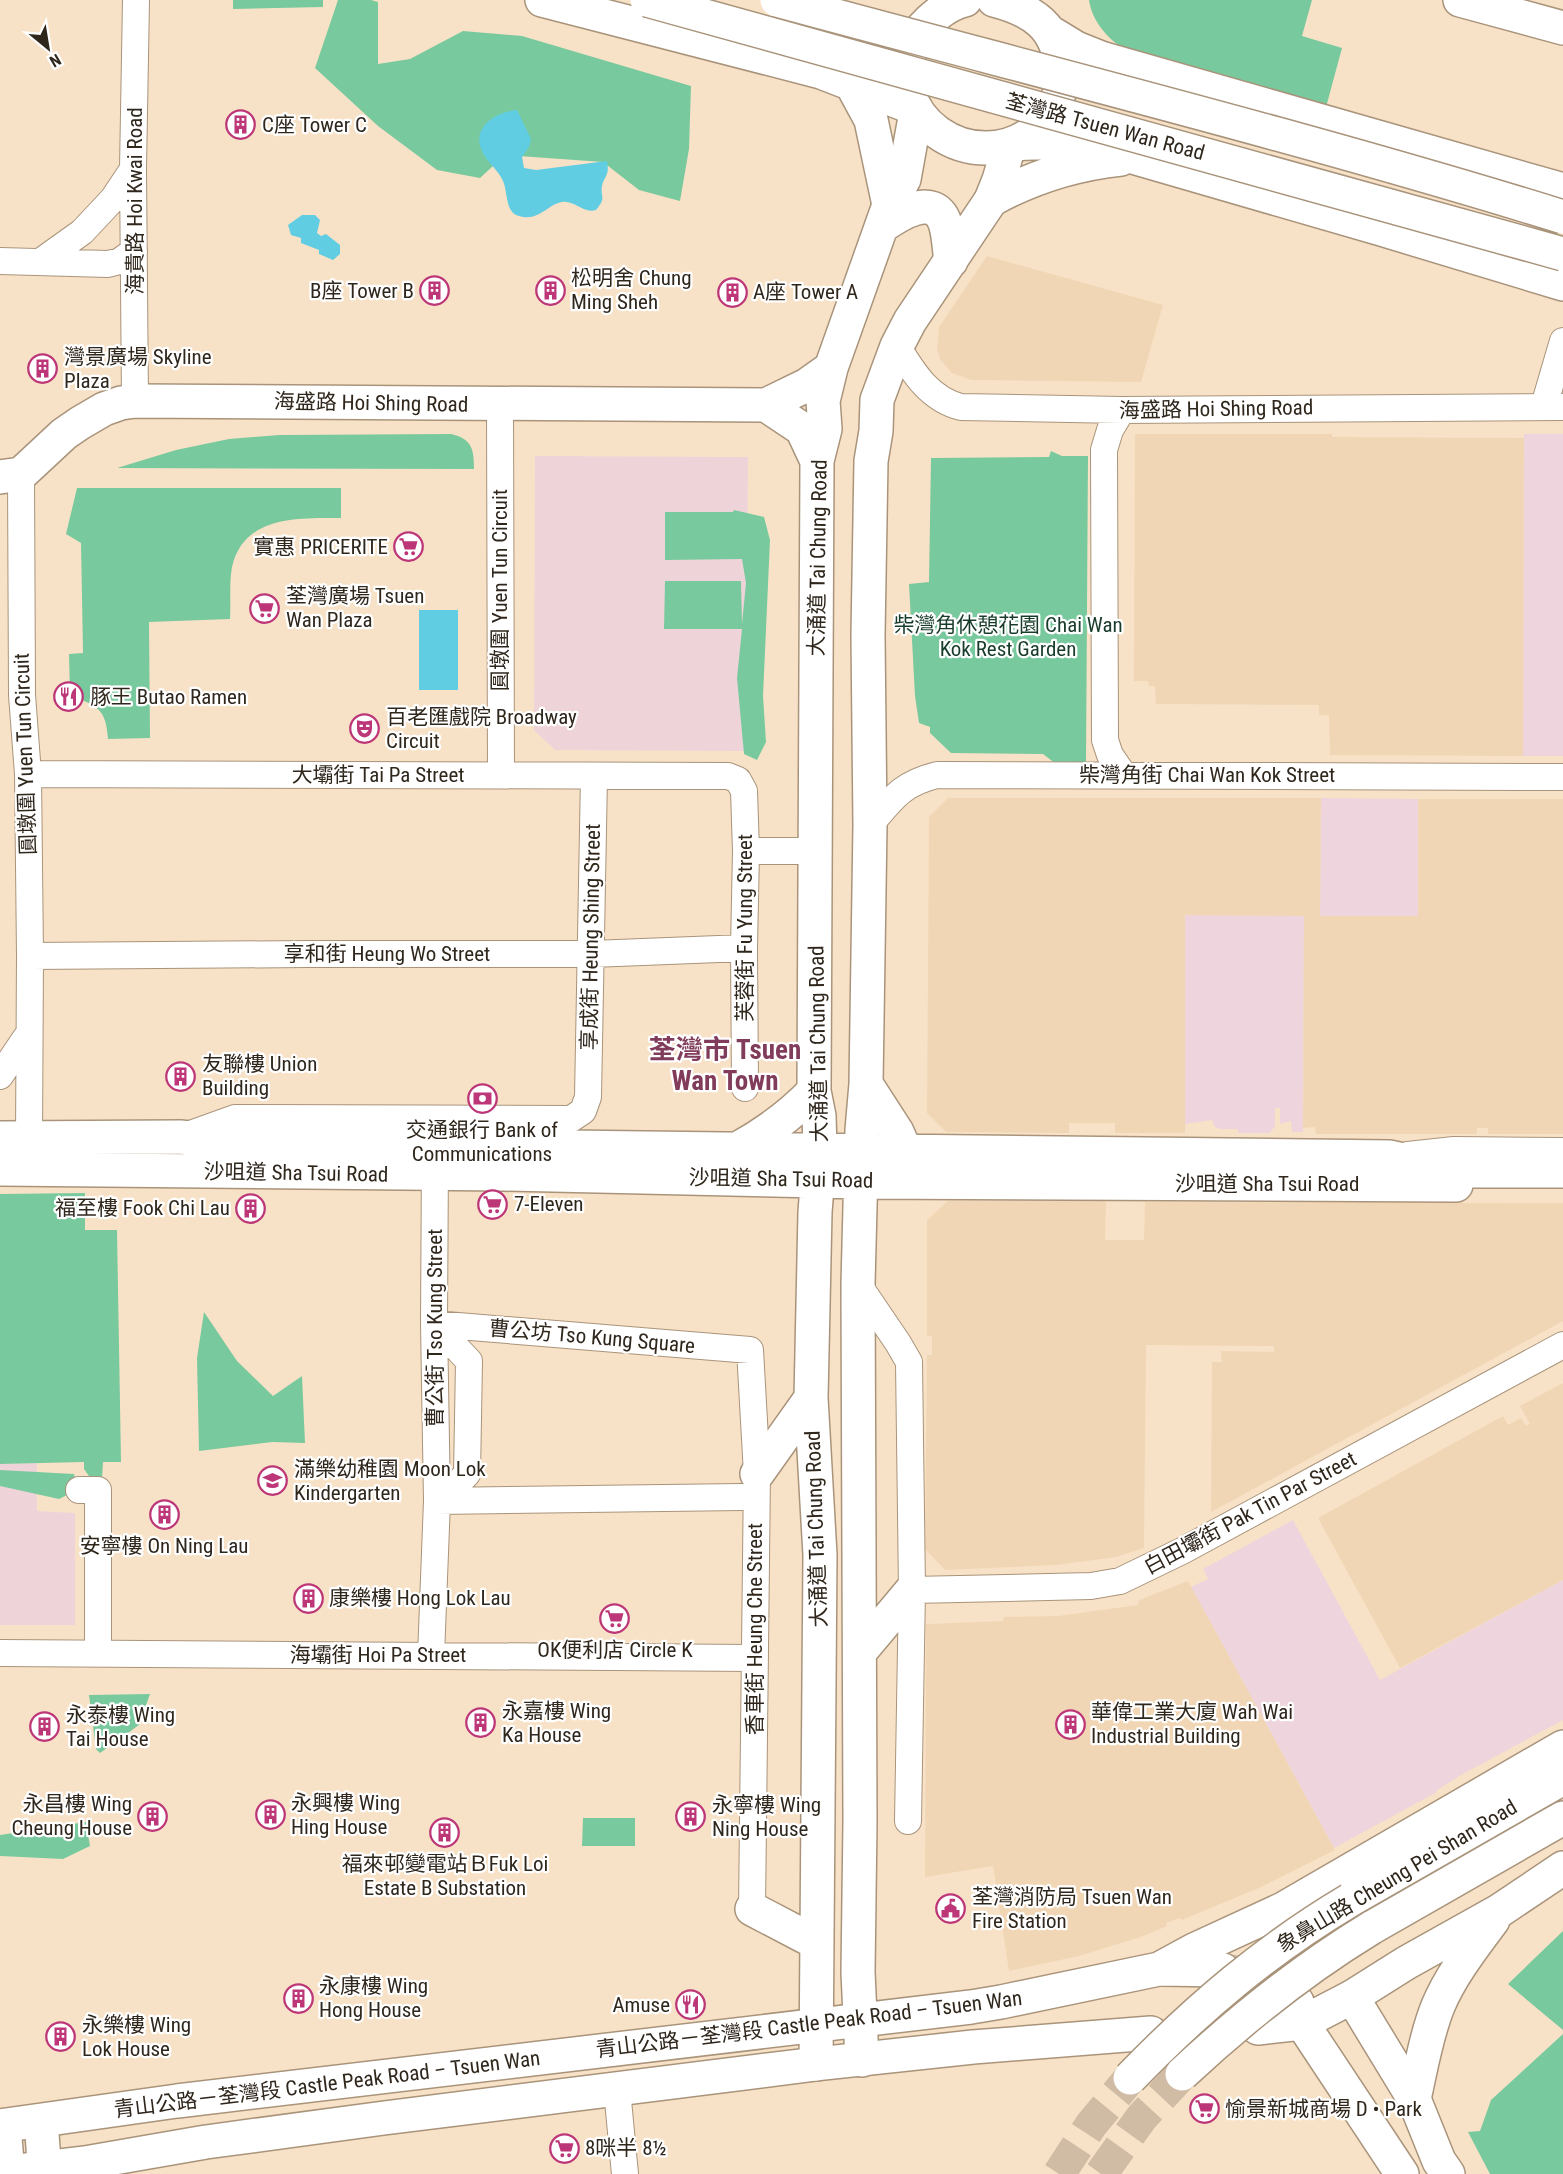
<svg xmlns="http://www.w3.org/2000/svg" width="1563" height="2174" viewBox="0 0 1563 2174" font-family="'Roboto Condensed','Noto Sans TC',sans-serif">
<rect width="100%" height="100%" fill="#f8e2c7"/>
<!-- commercial -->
<path fill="#edd4dd" d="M 1524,434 L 1563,434 L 1563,756 L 1523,756 Z
M 1321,798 L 1418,799 L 1418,916 L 1320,916 Z
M 1185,915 L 1304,916 L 1303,1132 L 1292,1132 L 1291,1121 L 1280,1124 L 1280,1108 L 1275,1108 L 1275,1126 L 1270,1133 L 1238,1133 L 1238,1129 L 1219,1129 L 1214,1126 L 1212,1120 L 1185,1124 Z
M 1293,1520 L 1380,1680 L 1563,1580 L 1563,1720 L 1461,1775 L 1437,1790 L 1437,1792 L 1334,1848 L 1191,1587 L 1208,1579 L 1203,1569 Z"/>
<!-- built -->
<path fill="#f1d6b5" d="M 987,256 L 1163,305 L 1141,382 L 971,380 L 952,373 L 940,359 L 937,349 L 939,327 Z
M 1135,434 L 1332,434 L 1332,437 L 1524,438 L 1523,756 L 1330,755 L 1329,715 L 1319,715 L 1319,705 L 1156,704 L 1155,686 L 1149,686 L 1148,681 L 1134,681 Z
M 948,798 L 1321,798 L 1320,916 L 1418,916 L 1418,799 L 1563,799 L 1563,1134 L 1488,1134 L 1488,1128 L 1477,1128 L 1477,1134 L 1316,1134 L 1315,1127 L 1303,1128 L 1304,916 L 1185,915 L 1185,1133 L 1115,1133 L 1115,1123 L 1069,1123 L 1069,1133 L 946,1132 L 927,1113 L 929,817 Z
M 948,1201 L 1106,1201 L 1105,1240 L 1144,1240 L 1145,1202 L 1563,1203 L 1563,1321 L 1211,1512 L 1212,1362 L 1222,1362 L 1221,1351 L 1274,1352 L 1274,1346 L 1146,1345 L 1144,1548 L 1116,1557 L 1056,1565 L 945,1570 L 925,1549 L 927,1355 L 932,1355 L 932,1336 L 927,1336 L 927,1220 Z
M 1563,1383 L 1563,1580 L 1400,1668 L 1318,1518 L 1503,1416 L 1508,1425 L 1521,1418 L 1526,1426 L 1530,1424 L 1520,1406 Z
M 1188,1581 L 1335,1850 L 1259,1888 L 1182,1920 L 1180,1918 L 1166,1923 L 1167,1926 L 1144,1936 L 1079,1956 L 1009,1971 L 993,1866 L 925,1877 L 926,1624 L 1003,1621 L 1004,1617 L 1058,1616 L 1138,1605 L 1139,1600 Z"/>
<!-- education -->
<path fill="#eed4d9" d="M 535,456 L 748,457 L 746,751 L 555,750 L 534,730 Z
M 37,1463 L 37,1511 L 75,1513 L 75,1625 L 0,1625 L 0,1464 Z"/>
<!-- green -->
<path fill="#79c99e" d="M 233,0 L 323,0 L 323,7 L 233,9 Z
M 338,0 L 371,0 L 378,2 L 378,64 L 410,59 L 463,31 L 522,36 L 691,86 L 689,149 L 680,201 L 639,190 L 603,162 L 505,155 L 480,178 L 437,170 L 378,126 L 315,68 Z
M 1089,0 L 1312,0 L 1302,36 L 1342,48 L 1325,111 L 1124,49 C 1107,38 1092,21 1089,0 Z
M 451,434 C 472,439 474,449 474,469 L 117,468 L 176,450 L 229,439 L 279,435 Z
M 1051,451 L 1062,456 L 1088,456 L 1086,763 L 1056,764 L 1043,754 L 951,753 L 930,733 L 930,727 L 919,723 L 915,696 L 909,584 L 929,582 L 931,458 L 1049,457 Z
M 77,488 L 341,488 L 341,518 C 299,518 244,515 232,567 C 229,583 231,602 230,619 L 149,622 L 150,738 L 108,739 C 106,708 97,706 70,695 L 69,654 L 83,653 L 81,543 L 66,534 Z
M 734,510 L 764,517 L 770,540 L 763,696 L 766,742 L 757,760 L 744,754 L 737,678 L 742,629 L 664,629 L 665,581 L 741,581 L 742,624 L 746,583 L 742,559 L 665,560 L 665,512 L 733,512 Z
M 85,1193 L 85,1230 L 117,1230 L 121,1462 L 103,1462 L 102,1478 L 94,1483 L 84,1469 L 84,1462 L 0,1464 L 0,1194 Z
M 204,1312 L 237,1361 L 273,1396 L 302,1376 L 305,1443 L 272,1442 L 199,1451 L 197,1358 Z
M 0,1470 L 74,1474 L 77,1490 L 59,1499 L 0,1486 Z
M 150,1694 L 139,1725 L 100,1753 L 96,1749 L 89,1695 Z
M 583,1818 L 635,1818 L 635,1846 L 582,1846 Z
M 86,1822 L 90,1846 L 63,1859 L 0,1856 L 0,1835 Z
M 1563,1931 L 1563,2030 L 1508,1984 Z
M 1563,2034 L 1563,2174 L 1490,2174 L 1468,2132 L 1480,2131 L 1491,2100 Z"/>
<!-- water -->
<path fill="#61cde2" d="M 517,110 L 531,139 L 529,147 L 522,157 L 524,168 L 536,170 L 607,161 C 610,176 604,176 602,186 C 600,198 607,197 596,210 C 583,214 575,200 562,202 C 548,204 539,222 519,216 C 505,213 508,192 503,181 C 498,169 487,163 482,151 C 471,127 496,112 517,110 Z
M 302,215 L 315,215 L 320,220 L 317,233 L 321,236 L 326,234 L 340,245 L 340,254 L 333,260 L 319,254 L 319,250 L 301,243 L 301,238 L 291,235 L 288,225 Z
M 419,610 L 458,610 L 458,690 L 419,690 Z"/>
<!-- pier -->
<path fill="#f8e2c7" d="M 788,429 L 892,432 L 905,1164 L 898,1344 L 889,1904 L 798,1902 L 796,1839 L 793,1838 L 789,764 L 792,764 Z"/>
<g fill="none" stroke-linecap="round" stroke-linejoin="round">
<!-- primary-tunnel -->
<path stroke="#d0bca5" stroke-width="33" stroke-dasharray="33 16" stroke-linecap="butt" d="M 1223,1970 L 1273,1977 L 1318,1989"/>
<!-- highway-tunnel -->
<path stroke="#d0bca5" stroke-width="33" stroke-dasharray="33 16" stroke-linecap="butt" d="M 1059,2174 L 1091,2125 L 1130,2078
M 1101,2174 L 1142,2117 L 1182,2074"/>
<defs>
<path id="street" d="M 0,261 L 108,264 L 120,261 L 134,251
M 40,262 L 82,232 L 113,199 L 133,169
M 897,346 C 913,372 929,399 961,407 L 1122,410 L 1563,407
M 135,401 L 133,169 L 136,0
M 500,405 L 501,775
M 1544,406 L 1563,341
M 1122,410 L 1110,430 L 1104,450 L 1105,740 L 1110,755 L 1123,774
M 21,474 L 22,695 L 28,774 L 30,956 L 29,1140
M 28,774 L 728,776 L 738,780 L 744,791 L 746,851 L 744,948 L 745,1088
M 870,825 C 893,798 901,784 937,775 L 1563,777
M 746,851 L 816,851
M 30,956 L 308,954 L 592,954 L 744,948
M 0,1076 L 29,1033
M 185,1136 L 235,1118 L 571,1119 L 583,1111 L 588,1097 L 594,776
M 1408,1155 L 1454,1150 L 1563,1151
M 858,1284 L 898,1343 L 909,1362 L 912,1590 L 908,1821
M 434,1324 L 750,1350 L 757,1474 L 752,1909
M 434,1324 L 469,1361 L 467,1474 L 453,1488 L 437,1501
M 79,1490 L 98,1490 L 98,1653
M 437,1501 L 742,1497
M 912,1590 L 1091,1586 L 1120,1581 L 1182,1551 L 1563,1345
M 0,1653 L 755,1658
M 431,1656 L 437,1501 L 434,1324 L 435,1157
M 617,2090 L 625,2174"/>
<path id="secondary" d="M 881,227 C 898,215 934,191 945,223 C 949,235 949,249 951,261
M 766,405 L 802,429 L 817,461
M 0,477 L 21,474 L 64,434 L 80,423 L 104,409 L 121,403 L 135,401 L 766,405 L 807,385 L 831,368
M 866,1084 L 897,1132 L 905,1150
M 0,1138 L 180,1137 L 232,1143 L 1390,1157 L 1454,1171 L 1563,1171
M 739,1148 C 768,1132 791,1115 814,1091
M 0,1169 L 504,1174 L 862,1182 L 1456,1185
M 757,1474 L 811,1398
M 860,1652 L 912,1590
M 752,1909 L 815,1942
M 1352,1997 L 1414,2099 L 1439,2161 L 1448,2174
M 1297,2002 L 1302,2023 L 1402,2174
M 862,2060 L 858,1972 L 860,1822 L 858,1284 L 862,1130 L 866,1084 L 870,825 L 868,635 L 871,461 L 876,431 L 877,400 L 897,346 L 910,321 L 991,200 L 999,180 L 1009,146
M 816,2064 L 820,1555 L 811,1398 L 815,1212 L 820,1148 L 819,1116 L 814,1091 L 817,461 L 825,429 L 823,401 L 831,368 L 889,205 L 904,179 L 916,112
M 41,2121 L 45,2174
M 4,2126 L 8,2174"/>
<path id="primary" d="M 965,0 C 947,4 924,22 916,38 C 875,116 975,182 1037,129 C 1044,123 1051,117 1054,108 C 1060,95 1062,83 1061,69 C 1058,27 1033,10 994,0
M 1460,0 L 1563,28
M 1161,1969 L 1223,1970
M 1258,2028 L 1302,2023 L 1352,1997 L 1406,1963 L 1499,1911 L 1563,1868
M 1414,2099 C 1421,2068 1426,2036 1438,2006 C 1451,1975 1473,1947 1493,1920
M 0,2126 L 177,2101 L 971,2007 L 1001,2002 L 1159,1969 L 1194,1950 L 1283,1909 L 1563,1747
M 0,2173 L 85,2163 L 206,2142 L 384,2118 L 816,2064 L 973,2047 L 1151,2033"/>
<path id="highway" d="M 542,0 L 821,72 L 914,108
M 950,0 L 959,1
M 1053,34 L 1076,48 L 1101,58 L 1563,190
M 852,85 L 871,120 L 889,205
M 1015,144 C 1043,142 1070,141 1098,147 L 1381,229 L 1563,284
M 991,200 C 1032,177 1074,164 1121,159
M 1350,1900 L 1563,1778
M 1371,1928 L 1563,1818"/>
</defs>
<!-- street casing -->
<use href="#street" stroke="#a9947b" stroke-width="28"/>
<!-- secondary casing -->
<use href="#secondary" stroke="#a9947b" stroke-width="36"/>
<!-- primary casing -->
<use href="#primary" stroke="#a9947b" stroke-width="36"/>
<!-- highway casing -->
<use href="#highway" stroke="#a9947b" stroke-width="36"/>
<!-- street -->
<use href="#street" stroke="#fff" stroke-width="26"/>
<!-- secondary -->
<use href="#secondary" stroke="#fff" stroke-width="33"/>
<!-- primary -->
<use href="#primary" stroke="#fff" stroke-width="33"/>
<!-- highway -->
<use href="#highway" stroke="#fff" stroke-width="33"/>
<defs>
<path id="highway-bridge" d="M 647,0 L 1563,254
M 777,0 C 1039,71 1304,137 1563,217
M 1182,2074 C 1241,2019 1302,1970 1371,1928
M 1130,2078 C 1198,2008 1266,1950 1350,1900"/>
</defs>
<!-- highway-bridge casing -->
<use href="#highway-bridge" stroke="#a9947b" stroke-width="36" stroke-linecap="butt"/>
<!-- highway-bridge -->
<use href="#highway-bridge" stroke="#fff" stroke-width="33"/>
</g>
<!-- icons -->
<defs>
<symbol id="building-ring" viewBox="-11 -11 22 22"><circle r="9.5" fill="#fff" stroke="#bc3678" stroke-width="1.5"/><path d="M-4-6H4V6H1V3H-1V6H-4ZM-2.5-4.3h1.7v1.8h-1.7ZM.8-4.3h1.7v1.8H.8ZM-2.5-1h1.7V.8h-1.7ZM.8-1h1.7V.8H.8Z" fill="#bc3678"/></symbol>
<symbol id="supermarket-ring" viewBox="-11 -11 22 22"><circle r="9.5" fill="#fff" stroke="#bc3678" stroke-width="1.5"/><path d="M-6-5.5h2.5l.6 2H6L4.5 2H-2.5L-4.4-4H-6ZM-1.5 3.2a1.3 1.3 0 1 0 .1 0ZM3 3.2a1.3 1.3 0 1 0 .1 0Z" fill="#bc3678"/></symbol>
<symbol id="restaurant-ring" viewBox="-11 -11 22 22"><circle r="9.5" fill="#fff" stroke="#bc3678" stroke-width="1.5"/><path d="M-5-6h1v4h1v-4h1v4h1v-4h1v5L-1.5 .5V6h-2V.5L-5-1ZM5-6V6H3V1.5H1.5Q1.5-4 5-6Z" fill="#bc3678"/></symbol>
<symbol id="theatre-ring" viewBox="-11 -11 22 22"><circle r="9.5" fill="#fff" stroke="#bc3678" stroke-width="1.5"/><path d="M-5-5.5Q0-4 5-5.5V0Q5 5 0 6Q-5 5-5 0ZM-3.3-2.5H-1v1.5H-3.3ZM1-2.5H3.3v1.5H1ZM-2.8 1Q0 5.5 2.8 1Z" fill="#bc3678"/></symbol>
<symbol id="bank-ring" viewBox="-11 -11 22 22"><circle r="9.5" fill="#fff" stroke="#bc3678" stroke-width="1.5"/><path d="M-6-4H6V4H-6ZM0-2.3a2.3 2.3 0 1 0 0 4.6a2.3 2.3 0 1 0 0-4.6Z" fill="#bc3678"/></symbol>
<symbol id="school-ring" viewBox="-11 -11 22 22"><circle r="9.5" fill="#fff" stroke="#bc3678" stroke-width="1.5"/><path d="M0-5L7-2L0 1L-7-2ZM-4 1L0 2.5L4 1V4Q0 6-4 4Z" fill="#bc3678"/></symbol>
<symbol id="civic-ring" viewBox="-11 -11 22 22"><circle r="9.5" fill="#fff" stroke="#bc3678" stroke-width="1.5"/><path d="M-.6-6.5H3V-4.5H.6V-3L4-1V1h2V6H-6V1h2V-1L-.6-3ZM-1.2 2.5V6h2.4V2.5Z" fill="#bc3678"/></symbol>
</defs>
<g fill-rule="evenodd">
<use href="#building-ring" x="224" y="108" width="33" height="33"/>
<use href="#building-ring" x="534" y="274" width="33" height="33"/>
<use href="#building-ring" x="418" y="274" width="33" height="33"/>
<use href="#building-ring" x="716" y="276" width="33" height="33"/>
<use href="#building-ring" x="26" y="352" width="33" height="33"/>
<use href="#supermarket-ring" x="392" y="530" width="33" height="33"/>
<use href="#supermarket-ring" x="248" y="592" width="33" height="33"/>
<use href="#restaurant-ring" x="52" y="680" width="33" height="33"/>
<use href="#theatre-ring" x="348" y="712" width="33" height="33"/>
<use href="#building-ring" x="164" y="1060" width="33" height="33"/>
<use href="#bank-ring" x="466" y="1082" width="33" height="33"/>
<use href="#supermarket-ring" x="476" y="1188" width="33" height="33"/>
<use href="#building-ring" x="234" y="1192" width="33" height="33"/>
<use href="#school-ring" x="256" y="1464" width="33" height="33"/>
<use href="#building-ring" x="148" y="1498" width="33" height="33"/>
<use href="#building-ring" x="292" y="1582" width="33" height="33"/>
<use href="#supermarket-ring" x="598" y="1602" width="33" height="33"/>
<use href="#building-ring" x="464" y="1706" width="33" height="33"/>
<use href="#building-ring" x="1054" y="1708" width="33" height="33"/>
<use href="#building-ring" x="28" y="1710" width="33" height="33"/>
<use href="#building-ring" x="254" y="1798" width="33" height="33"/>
<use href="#building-ring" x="136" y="1800" width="33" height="33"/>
<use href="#building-ring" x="674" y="1800" width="33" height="33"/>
<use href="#building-ring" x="428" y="1816" width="33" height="33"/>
<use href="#civic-ring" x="934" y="1892" width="33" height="33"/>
<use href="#building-ring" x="282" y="1982" width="33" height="33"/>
<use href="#restaurant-ring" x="674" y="1988" width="33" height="33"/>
<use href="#building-ring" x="44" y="2020" width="33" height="33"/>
<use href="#supermarket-ring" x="1188" y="2092" width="33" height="33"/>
<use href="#supermarket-ring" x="548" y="2132" width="33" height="33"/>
</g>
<g text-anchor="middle" stroke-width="4.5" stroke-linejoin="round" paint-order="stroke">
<!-- poi labels -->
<g font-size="21" fill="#2f261c" stroke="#fff" text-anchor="start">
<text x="262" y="132">C座 Tower C</text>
<text x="571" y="285">松明舍 Chung<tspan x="571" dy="24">Ming Sheh</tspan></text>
<text x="414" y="298" text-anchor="end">B座 Tower B</text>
<text x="753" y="299">A座 Tower A</text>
<text x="64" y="364">灣景廣場 Skyline<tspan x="64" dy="24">Plaza</tspan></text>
<text x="388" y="554" text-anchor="end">實惠 PRICERITE</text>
<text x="286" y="603">荃灣廣場 Tsuen<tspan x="286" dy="24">Wan Plaza</tspan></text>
<text x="90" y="704">豚王 Butao Ramen</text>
<text x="386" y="724">百老匯戲院 Broadway<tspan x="386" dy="24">Circuit</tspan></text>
<text x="202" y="1071">友聯樓 Union<tspan x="202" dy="24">Building</tspan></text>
<text x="482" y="1137" text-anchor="middle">交通銀行 Bank of<tspan x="482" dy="24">Communications</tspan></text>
<text x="514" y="1211">7-Eleven</text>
<text x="230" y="1215" text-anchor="end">福至樓 Fook Chi Lau</text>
<text x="294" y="1476">滿樂幼稚園 Moon Lok<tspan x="294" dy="24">Kindergarten</tspan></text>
<text x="164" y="1553" text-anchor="middle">安寧樓 On Ning Lau</text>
<text x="329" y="1605">康樂樓 Hong Lok Lau</text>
<text x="615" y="1657" text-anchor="middle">OK便利店 Circle K</text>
<text x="502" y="1718">永嘉樓 Wing<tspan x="502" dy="24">Ka House</tspan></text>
<text x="1091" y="1719">華偉工業大廈 Wah Wai<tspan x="1091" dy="24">Industrial Building</tspan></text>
<text x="66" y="1722">永泰樓 Wing<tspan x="66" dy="24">Tai House</tspan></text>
<text x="291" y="1810">永興樓 Wing<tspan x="291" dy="24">Hing House</tspan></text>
<text x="132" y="1811" text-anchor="end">永昌樓 Wing<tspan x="132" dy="24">Cheung House</tspan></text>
<text x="712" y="1812">永寧樓 Wing<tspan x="712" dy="24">Ning House</tspan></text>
<text x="445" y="1871" text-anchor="middle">福來邨變電站ＢFuk Loi<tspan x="445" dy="24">Estate B Substation</tspan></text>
<text x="972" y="1904">荃灣消防局 Tsuen Wan<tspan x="972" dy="24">Fire Station</tspan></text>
<text x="319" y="1993">永康樓 Wing<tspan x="319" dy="24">Hong House</tspan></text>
<text x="670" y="2012" text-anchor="end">Amuse</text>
<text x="82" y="2032">永樂樓 Wing<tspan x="82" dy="24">Lok House</tspan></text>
<text x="1225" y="2116">愉景新城商場 D • Park</text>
<text x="585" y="2155">8咪半 8½</text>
</g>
<!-- street labels -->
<g font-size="21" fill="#2f261c" stroke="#fff">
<text transform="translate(1105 127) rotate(15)" y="7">荃灣路 Tsuen Wan Road</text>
<text transform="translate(135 201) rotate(-90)" y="7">海貴路 Hoi Kwai Road</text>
<text transform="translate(371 403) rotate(1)" y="7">海盛路 Hoi Shing Road</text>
<text transform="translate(1216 409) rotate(-1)" y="7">海盛路 Hoi Shing Road</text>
<text transform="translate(818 558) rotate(-89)" y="7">大涌道 Tai Chung Road</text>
<text transform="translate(500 590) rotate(-90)" y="7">圓墩圍 Yuen Tun Circuit</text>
<text transform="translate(25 754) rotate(-92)" y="7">圓墩圍 Yuen Tun Circuit</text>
<text x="378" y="782">大壩街 Tai Pa Street</text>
<text x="1207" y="782">柴灣角街 Chai Wan Kok Street</text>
<text transform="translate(745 928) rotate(-90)" y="7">芙蓉街 Fu Yung Street</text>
<text transform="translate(591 937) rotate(-89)" y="7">享成街 Heung Shing Street</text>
<text x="387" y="961">享和街 Heung Wo Street</text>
<text transform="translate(818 1044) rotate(-91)" y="7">大涌道 Tai Chung Road</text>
<text transform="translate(296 1173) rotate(1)" y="7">沙咀道 Sha Tsui Road</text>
<text transform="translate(781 1179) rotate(1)" y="7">沙咀道 Sha Tsui Road</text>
<text x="1267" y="1191">沙咀道 Sha Tsui Road</text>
<text transform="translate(435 1328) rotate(-90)" y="7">曹公街 Tso Kung Street</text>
<text transform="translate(592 1337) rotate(5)" y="7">曹公坊 Tso Kung Square</text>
<text transform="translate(1250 1513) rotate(-28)" y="7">白田壩街 Pak Tin Par Street</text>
<text transform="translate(816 1529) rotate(-92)" y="7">大涌道 Tai Chung Road</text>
<text transform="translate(755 1629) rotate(-90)" y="7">香車街 Heung Che Street</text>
<text x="378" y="1662">海壩街 Hoi Pa Street</text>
<text transform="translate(1397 1876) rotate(-31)" y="7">象鼻山路 Cheung Pei Shan Road</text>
<text transform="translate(809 2024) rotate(-7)" y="7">青山公路－荃灣段 Castle Peak Road – Tsuen Wan</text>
<text transform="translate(327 2084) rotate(-7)" y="7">青山公路－荃灣段 Castle Peak Road – Tsuen Wan</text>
</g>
<!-- park labels -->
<g font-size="21" fill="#183c2a" stroke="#fff">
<text x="1008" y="632">柴灣角休憩花園 Chai Wan<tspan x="1008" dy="24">Kok Rest Garden</tspan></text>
</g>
<!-- district labels -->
<g font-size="27" font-weight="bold" fill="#803c5a" stroke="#fff">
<text x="725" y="1059">荃灣市 Tsuen<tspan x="725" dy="31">Wan Town</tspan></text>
</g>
</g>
<!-- north arrow -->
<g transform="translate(48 48) rotate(150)" stroke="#ffffff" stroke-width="4.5" paint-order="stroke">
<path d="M0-4.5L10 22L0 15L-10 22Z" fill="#2f261c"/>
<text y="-9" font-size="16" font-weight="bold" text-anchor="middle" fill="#2f261c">N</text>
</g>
</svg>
